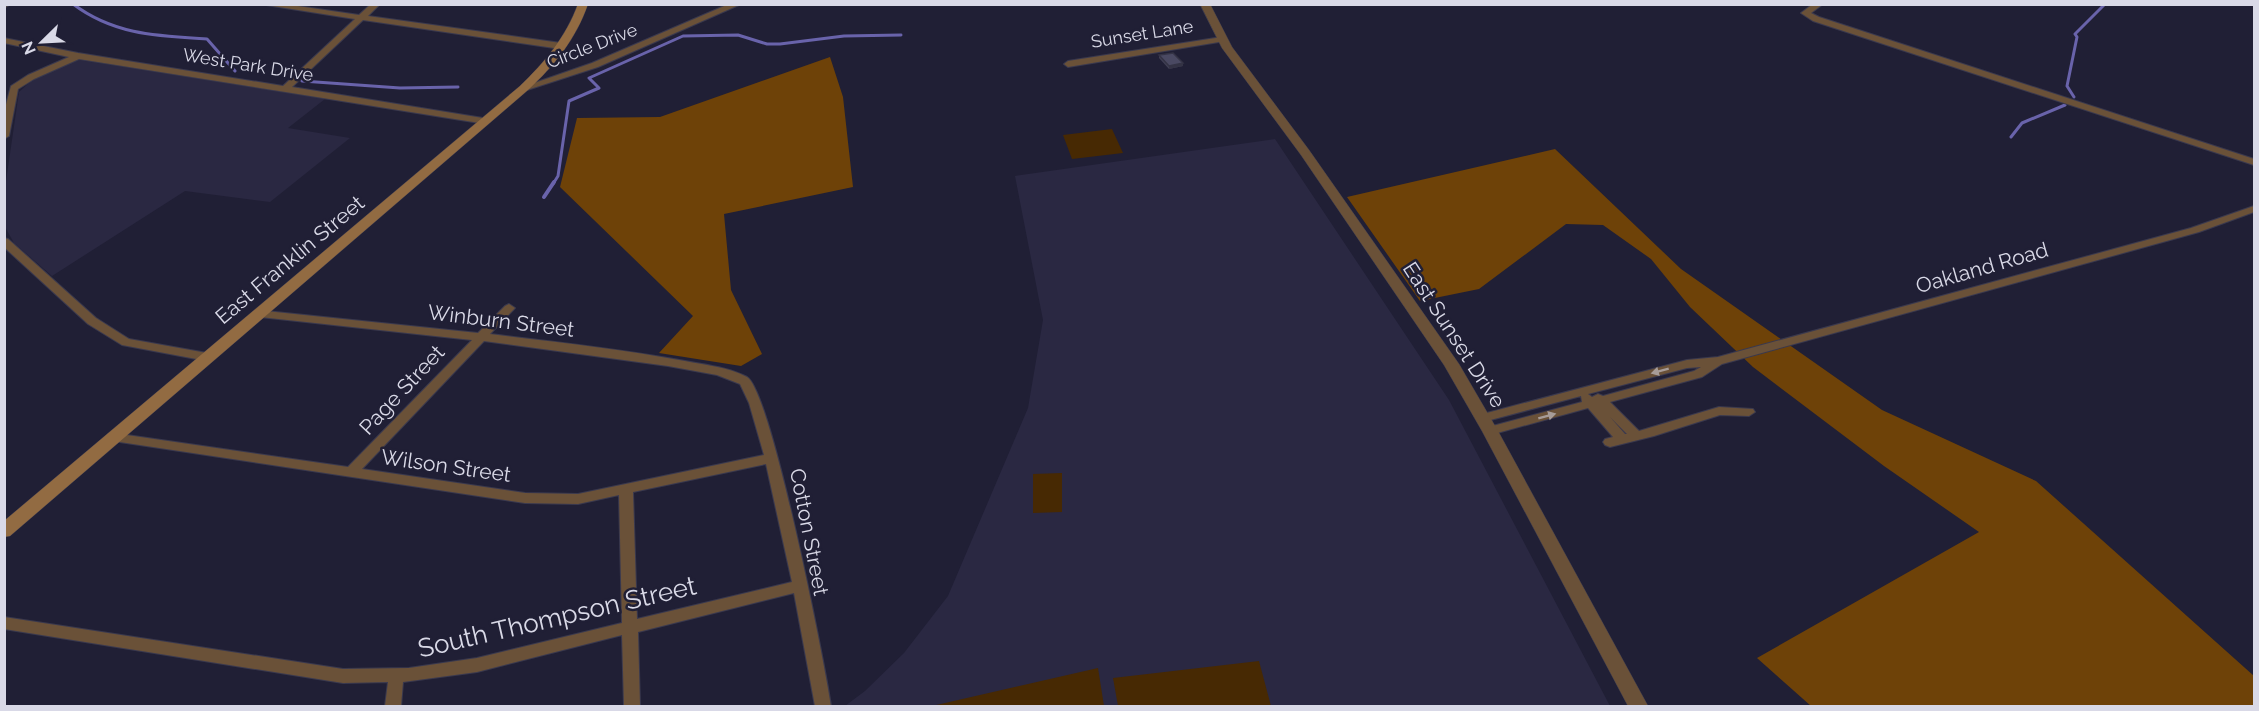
<svg xmlns="http://www.w3.org/2000/svg" width="2259" height="711" viewBox="0 0 2259 711" font-family="Raleway,sans-serif">
<rect width="100%" height="100%" fill="#201f35"/>
<!-- built -->
<path fill="#2a2842" d="M 79,60 L 325,99 L 288,128 L 350,138 L 270,202 L 185,191 L 52,276 L 14,243 L 5,227 L 5,188 L 19,92 L 39,74 Z
M 1275,139 L 1449,400 L 1610,706 L 845,706 L 865,691 L 904,653 L 948,596 L 1028,408 L 1043,320 L 1015,176 Z"/>
<!-- green -->
<path fill="#472903" d="M 1112,129 L 1123,153 L 1072,159 L 1063,135 Z
M 1062,473 L 1062,512 L 1033,513 L 1033,474 Z
M 1259,661 L 1271,706 L 1118,706 L 1113,678 Z
M 1098,668 L 1104,706 L 932,706 Z"/>
<!-- forest -->
<path fill="#6e4208" d="M 830,57 L 843,97 L 853,187 L 724,214 L 731,290 L 762,354 L 741,366 L 659,353 L 693,316 L 560,187 L 577,118 L 660,117 Z
M 1555,149 L 1681,269 L 1882,410 L 2036,481 L 2254,676 L 2254,706 L 1811,706 L 1757,658 L 1979,532 L 1884,466 L 1753,367 L 1690,307 L 1651,259 L 1603,225 L 1566,224 L 1479,289 L 1420,301 L 1347,197 Z"/>
<g fill="none" stroke-linecap="round" stroke-linejoin="round">
<!-- stream-far1 -->
<path stroke="#6963ab" stroke-width="3" d="M 73,4 C 114,35 158,36 207,39 L 235,71
M 302,81 L 400,88 L 458,87
M 2074,97 L 2067,86 L 2077,37 L 2075,34 L 2105,4
M 2011,137 L 2022,123 L 2065,105
M 553,184 L 558,176 L 569,101 L 599,88 L 589,78 L 683,36 L 738,35 L 767,44 L 780,44 L 844,36 L 901,35"/>
<!-- stream -->
<path stroke="#6963ab" stroke-width="4" d="M 544,197 L 554,182"/>
<defs>
<path id="minor" d="M 4,4 L 11,4 L 4,8 Z
M 260,4 L 284,4 L 359,15 L 371,4 L 380,4 L 368,16 L 561,43 L 565,46 L 561,49 L 363,20 L 292,87 L 489,119 L 491,121 L 486,124 L 79,59 L 34,79 L 18,89 L 9,136 L 4,139 L 4,112 L 11,86 L 28,75 L 69,57 L 4,43 L 4,38 L 78,53 L 283,86 L 355,19 Z
M 729,4 L 741,4 L 598,67 L 527,90 L 521,90 L 520,88 L 592,63 Z
M 1813,4 L 1823,4 L 1811,13 L 1819,17 L 2254,159 L 2254,165 L 1813,21 L 1801,13 Z
M 1222,37 L 1226,39 L 1225,41 L 1068,67 L 1064,64 L 1068,61 Z
M 2254,206 L 2254,212 L 2199,232 L 1722,364 L 1702,377 L 1610,402 L 1639,431 L 1719,407 L 1753,409 L 1755,412 L 1749,416 L 1720,415 L 1654,436 L 1610,447 L 1605,445 L 1603,442 L 1605,439 L 1613,437 L 1588,408 L 1490,435 L 1485,434 L 1484,431 L 1485,428 L 1582,402 L 1581,396 L 1483,422 L 1477,418 L 1483,414 L 1687,360 L 1718,357 L 2191,228 ZM 1701,367 L 1694,371 L 1603,396 L 1598,394 L 1592,397 L 1588,394 L 1687,368 ZM 1610,417 L 1627,434 L 1625,434 Z
M 4,238 L 8,239 L 96,318 L 129,339 L 207,353 L 213,357 L 207,361 L 122,345 L 88,324 L 4,247 Z
M 509,304 L 515,308 L 490,334 C 555,342 621,349 685,361 C 705,365 728,367 747,377 C 771,391 825,664 831,706 L 815,706 L 794,593 L 638,632 L 640,706 L 624,706 L 622,635 L 477,672 L 403,682 L 401,706 L 385,706 L 388,682 L 343,683 L 4,629 L 4,617 L 343,669 L 409,668 L 477,658 L 622,623 L 619,495 L 578,504 L 525,503 L 113,441 L 108,440 L 107,437 L 108,434 L 113,433 L 348,467 L 472,340 L 260,317 L 254,313 L 256,310 L 478,333 L 505,306 ZM 484,341 L 668,366 L 717,375 L 740,384 L 749,403 L 764,455 L 578,494 L 525,493 L 362,469 ZM 766,464 L 792,582 L 637,619 L 633,492 Z"/>
<path id="tertiary" d="M 1200,4 L 1210,4 L 1232,47 L 1309,150 L 1459,364 L 1498,431 L 1648,706 L 1628,706 L 1482,431 L 1444,365 L 1301,155 L 1222,48 Z"/>
<path id="secondary" d="M 578,4 L 588,4 C 576,39 554,66 528,90 L 10,536 L 4,537 L 4,521 L 520,86 C 545,62 566,37 578,4 Z"/>
</defs>
<!-- minor casing -->
<use href="#minor" stroke="#3a394e" stroke-width="2"/>
<!-- tertiary casing -->
<use href="#tertiary" stroke="#3a394e" stroke-width="1"/>
<!-- secondary casing -->
<use href="#secondary" stroke="#3a394e" stroke-width="1"/>
<!-- minor -->
<use href="#minor" fill="#6a5138" fill-rule="evenodd"/>
<!-- tertiary -->
<use href="#tertiary" fill="#6a5138" fill-rule="evenodd"/>
<!-- secondary -->
<use href="#secondary" fill="#926b42" fill-rule="evenodd"/>
</g>
<!-- wall -->
<path fill="#403f54" d="M 1159,55 L 1183,66 L 1169,69 L 1159,58 Z"/>
<!-- shaded-wall -->
<path fill="#343345" d="M 1183,63 L 1183,66 L 1169,69 L 1169,66 Z"/>
<!-- building -->
<path fill="#4a4962" stroke="#343345" stroke-width="1.5" d="M 1173,53 L 1183,63 L 1169,66 L 1159,55 Z"/>
<!-- one-way arrows -->
<defs><path id="oneway-solid" d="M-6-.8H1V-3.2L6.5 0L1 3.2V.8H-6Z" transform="scale(1.5)"/></defs>
<g fill="#a79c98">
<use href="#oneway-solid" transform="translate(1660 371) rotate(165)"/>
<use href="#oneway-solid" transform="translate(1547 416) rotate(-15)"/>
</g>
<g text-anchor="middle" stroke-width="5" stroke-linejoin="round" paint-order="stroke">
<!-- far-street labels -->
<g font-size="18" fill="#d9d9e7" stroke="#201f35">
<text transform="translate(1142 34) rotate(-9)" y="6">Sunset Lane</text>
<text transform="translate(592 46) rotate(-21)" y="6">Circle Drive</text>
<text transform="translate(248 65) rotate(9)" y="6">West Park Drive</text>
</g>
<!-- street labels -->
<g font-size="21" fill="#d9d9e7" stroke="#201f35">
<text transform="translate(290 260) rotate(-40)" y="7">East Franklin Street</text>
<text transform="translate(1982 268) rotate(-16)" y="7">Oakland Road</text>
<text transform="translate(501 321) rotate(7)" y="7">Winburn Street</text>
<text transform="translate(1454 335) rotate(57)" y="7">East Sunset Drive</text>
<text transform="translate(402 390) rotate(-47)" y="7">Page Street</text>
<text transform="translate(446 466) rotate(8)" y="7">Wilson Street</text>
<text transform="translate(809 532) rotate(79)" y="7">Cotton Street</text>
</g>
<!-- near-street labels -->
<g font-size="26" fill="#d9d9e7" stroke="#201f35">
<text transform="translate(557 617) rotate(-13)" y="9">South Thompson Street</text>
</g>
</g>
<!-- border -->
<rect width="2259" height="711" fill="none" stroke="#d9d9e7" stroke-width="12"/>
<!-- north arrow -->
<g transform="translate(42 42) rotate(246)" stroke="#201f35" stroke-width="4.5" paint-order="stroke">
<path d="M0-4.5L10 22L0 15L-10 22Z" fill="#d9d9e7"/>
<text y="-9" font-size="16" font-weight="bold" text-anchor="middle" fill="#d9d9e7">N</text>
</g>
</svg>
